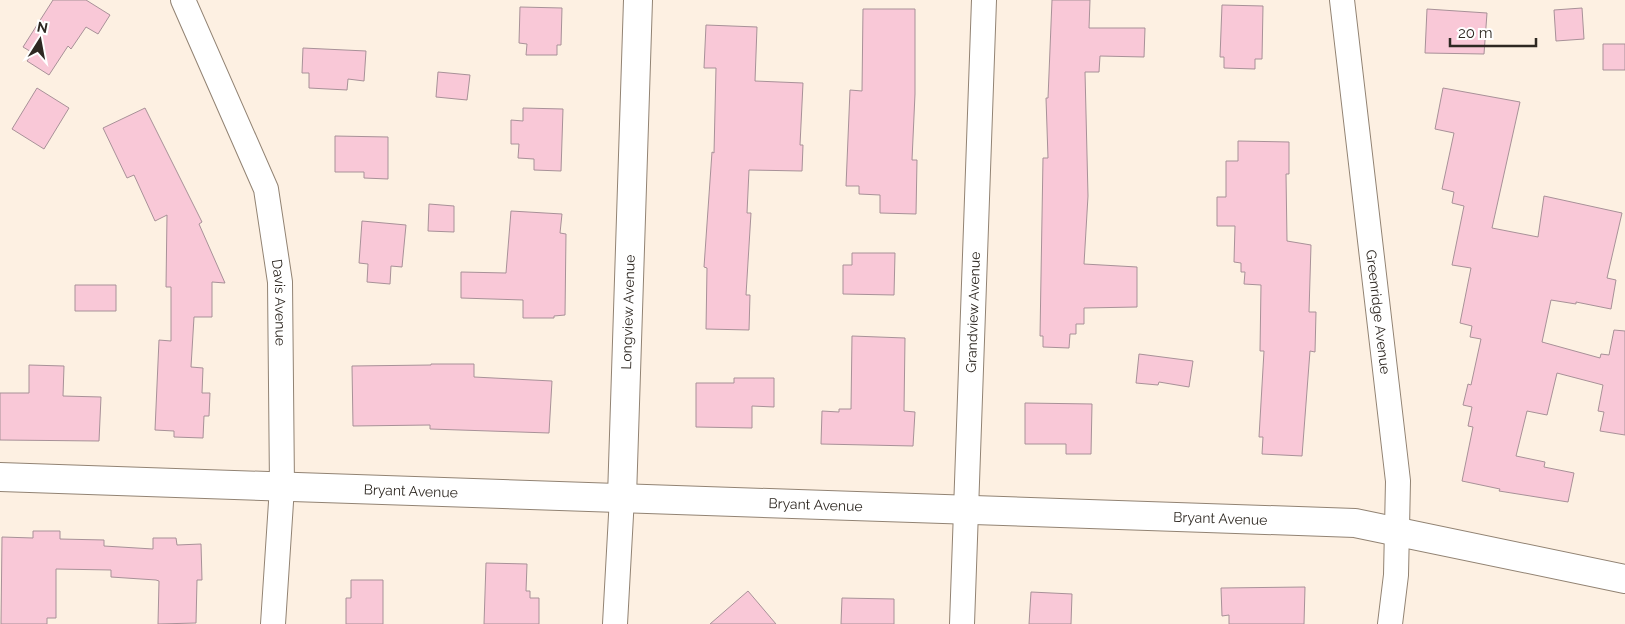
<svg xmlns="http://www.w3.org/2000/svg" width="1625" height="624" viewBox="0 0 1625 624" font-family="Raleway,sans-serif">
<rect width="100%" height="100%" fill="#fdf0e2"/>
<!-- building -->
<path fill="#f9c8d7" stroke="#a89198" d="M 53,0 L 86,0 L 110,15 L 98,34 L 86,27 L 71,49 L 68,46 L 49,75 L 27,61 L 33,53 L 23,47 Z
M 1052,0 L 1090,0 L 1089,28 L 1145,28 L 1144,57 L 1100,56 L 1099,72 L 1085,72 L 1088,196 L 1084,264 L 1137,267 L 1137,307 L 1084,308 L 1084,324 L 1076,324 L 1076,334 L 1070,334 L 1069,348 L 1043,347 L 1043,336 L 1040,336 L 1043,158 L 1048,158 L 1046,98 L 1048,98 Z
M 1222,5 L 1263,6 L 1262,59 L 1255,59 L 1255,69 L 1224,68 L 1224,57 L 1220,57 Z
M 520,7 L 562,8 L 561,45 L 557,45 L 557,55 L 526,55 L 527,44 L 519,43 Z
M 1582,8 L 1584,39 L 1556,41 L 1554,10 Z
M 863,9 L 915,9 L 915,94 L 912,160 L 917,160 L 916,214 L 880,213 L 880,195 L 859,194 L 859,186 L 846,186 L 850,90 L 862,91 Z
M 1427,9 L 1487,13 L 1484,54 L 1425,53 Z
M 706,25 L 757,27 L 755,81 L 803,83 L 800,145 L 803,145 L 802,171 L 749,170 L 747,213 L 751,213 L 746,295 L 750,295 L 749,330 L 706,329 L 707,268 L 704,267 L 712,152 L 714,153 L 716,68 L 704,68 Z
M 1603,44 L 1625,44 L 1625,70 L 1603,70 Z
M 303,48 L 366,51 L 364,81 L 348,79 L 347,90 L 309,88 L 309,73 L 302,73 Z
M 438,72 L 470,75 L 467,100 L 436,97 Z
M 37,88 L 69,108 L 44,149 L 12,129 Z
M 1443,88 L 1520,102 L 1492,228 L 1538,237 L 1544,196 L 1622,213 L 1607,278 L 1616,280 L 1611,309 L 1576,302 L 1576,304 L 1551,300 L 1542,342 L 1600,358 L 1601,354 L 1609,355 L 1614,330 L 1625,331 L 1625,435 L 1600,431 L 1604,412 L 1598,411 L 1603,385 L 1557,373 L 1547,415 L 1527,411 L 1516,456 L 1545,462 L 1544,467 L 1574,473 L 1568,502 L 1499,491 L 1500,489 L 1462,481 L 1473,427 L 1468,426 L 1472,407 L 1463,405 L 1468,384 L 1471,385 L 1481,339 L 1470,337 L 1472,326 L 1460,323 L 1471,268 L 1452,265 L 1464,206 L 1452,203 L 1454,192 L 1442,189 L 1454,133 L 1435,129 Z
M 145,108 L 202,222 L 199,224 L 225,283 L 212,282 L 212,317 L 194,317 L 191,367 L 203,368 L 202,393 L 210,393 L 209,416 L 204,416 L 203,438 L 174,437 L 174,431 L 155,430 L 159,340 L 171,341 L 171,287 L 166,287 L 167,215 L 155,221 L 134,175 L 127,178 L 103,128 Z
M 523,108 L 563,109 L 561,171 L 534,170 L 534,159 L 518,158 L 519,144 L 511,144 L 511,120 L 523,121 Z
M 335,136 L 388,137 L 388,179 L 364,178 L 364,172 L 335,172 Z
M 1238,141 L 1289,142 L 1289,174 L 1286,174 L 1287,241 L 1311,245 L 1309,312 L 1316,312 L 1315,352 L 1310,351 L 1302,456 L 1262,454 L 1263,437 L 1259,437 L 1264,351 L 1260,351 L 1261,285 L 1244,284 L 1245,272 L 1241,272 L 1241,263 L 1234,262 L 1235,226 L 1217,226 L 1217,197 L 1226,197 L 1226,161 L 1238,161 Z
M 429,204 L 454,206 L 454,232 L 428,231 Z
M 511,211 L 562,214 L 560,233 L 566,234 L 565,315 L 554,316 L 554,318 L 523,318 L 523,300 L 461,298 L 461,272 L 506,273 Z
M 362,221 L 406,225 L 402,267 L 391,266 L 390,284 L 367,282 L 368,264 L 359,263 Z
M 852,253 L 895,253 L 894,295 L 843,294 L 843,265 L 852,265 Z
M 75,285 L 116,285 L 116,311 L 75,311 Z
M 852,336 L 905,338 L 904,411 L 915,412 L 913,446 L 821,444 L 822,411 L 839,412 L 839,409 L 851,409 Z
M 1139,354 L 1193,361 L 1189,387 L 1159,382 L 1158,385 L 1136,383 Z
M 431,364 L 474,364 L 474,377 L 552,381 L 549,433 L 430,429 L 430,425 L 353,426 L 352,366 L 431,365 Z
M 29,365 L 64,366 L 63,396 L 101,397 L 99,441 L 0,440 L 0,393 L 29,393 Z
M 734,378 L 774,378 L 774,407 L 752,406 L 752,428 L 696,427 L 696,383 L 734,383 Z
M 1025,403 L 1092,404 L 1091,454 L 1066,454 L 1066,444 L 1025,444 Z
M 33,531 L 60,531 L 60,539 L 104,540 L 104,546 L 153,549 L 153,538 L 176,538 L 177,545 L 201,544 L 202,580 L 197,580 L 196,623 L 158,624 L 159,581 L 156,580 L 111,577 L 111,570 L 56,569 L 56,618 L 47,618 L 47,624 L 1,624 L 2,537 L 33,538 Z
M 486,563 L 527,564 L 526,591 L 530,591 L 530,598 L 539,598 L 539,624 L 484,624 Z
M 351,580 L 383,580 L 383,624 L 346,624 L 346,598 L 351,598 Z
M 1305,587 L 1304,624 L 1229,624 L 1229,615 L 1222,616 L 1221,588 Z
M 748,591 L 776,624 L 710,624 Z
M 1031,592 L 1072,594 L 1071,624 L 1029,624 Z
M 842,598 L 894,599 L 894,624 L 841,624 Z"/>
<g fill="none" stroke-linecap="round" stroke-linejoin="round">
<defs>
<g id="street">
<path id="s1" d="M 183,0 L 266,189 L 280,282 L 282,487 L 273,624"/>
<path id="s2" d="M 1342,0 L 1398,481 L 1396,575 L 1390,624"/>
<path d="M 615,624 L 622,497"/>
<path id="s3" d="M 962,624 L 984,0"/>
</g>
<g id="secondary">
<path id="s4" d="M 0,477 L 1355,523 L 1625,579"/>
<path id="s5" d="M 622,497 L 638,0"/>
</g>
</defs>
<!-- street casing -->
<use href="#street" stroke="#928373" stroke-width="26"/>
<!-- secondary casing -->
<use href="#secondary" stroke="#928373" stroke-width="30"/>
<!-- street -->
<use href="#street" stroke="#fff" stroke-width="24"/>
<!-- secondary -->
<use href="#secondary" stroke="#fff" stroke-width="28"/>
</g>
<g text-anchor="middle" stroke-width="4" stroke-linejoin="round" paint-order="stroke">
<!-- street labels -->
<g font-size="14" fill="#2e2822" stroke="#fff">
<text dy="5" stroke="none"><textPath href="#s1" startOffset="321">Davis Avenue</textPath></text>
<text dy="5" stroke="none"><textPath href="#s5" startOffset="185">Longview Avenue</textPath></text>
<text dy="5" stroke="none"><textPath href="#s3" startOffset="312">Grandview Avenue</textPath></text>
<text dy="5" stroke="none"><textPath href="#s2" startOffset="314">Greenridge Avenue</textPath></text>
<text dy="5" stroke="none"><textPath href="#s4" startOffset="411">Bryant Avenue</textPath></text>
<text dy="5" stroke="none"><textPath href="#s4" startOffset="816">Bryant Avenue</textPath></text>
<text dy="5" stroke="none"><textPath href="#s4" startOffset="1221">Bryant Avenue</textPath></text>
</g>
</g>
<!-- north arrow -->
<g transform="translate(40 40) rotate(11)" stroke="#ffffff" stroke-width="4" paint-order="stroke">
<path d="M0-4L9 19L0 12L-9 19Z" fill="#2e2822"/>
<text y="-8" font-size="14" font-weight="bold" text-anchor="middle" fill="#2e2822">N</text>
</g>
<!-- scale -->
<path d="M1450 38v8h86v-8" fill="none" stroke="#2e2822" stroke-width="2.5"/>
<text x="1458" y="38" font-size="15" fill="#2e2822" stroke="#ffffff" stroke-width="4" paint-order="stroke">20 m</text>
</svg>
